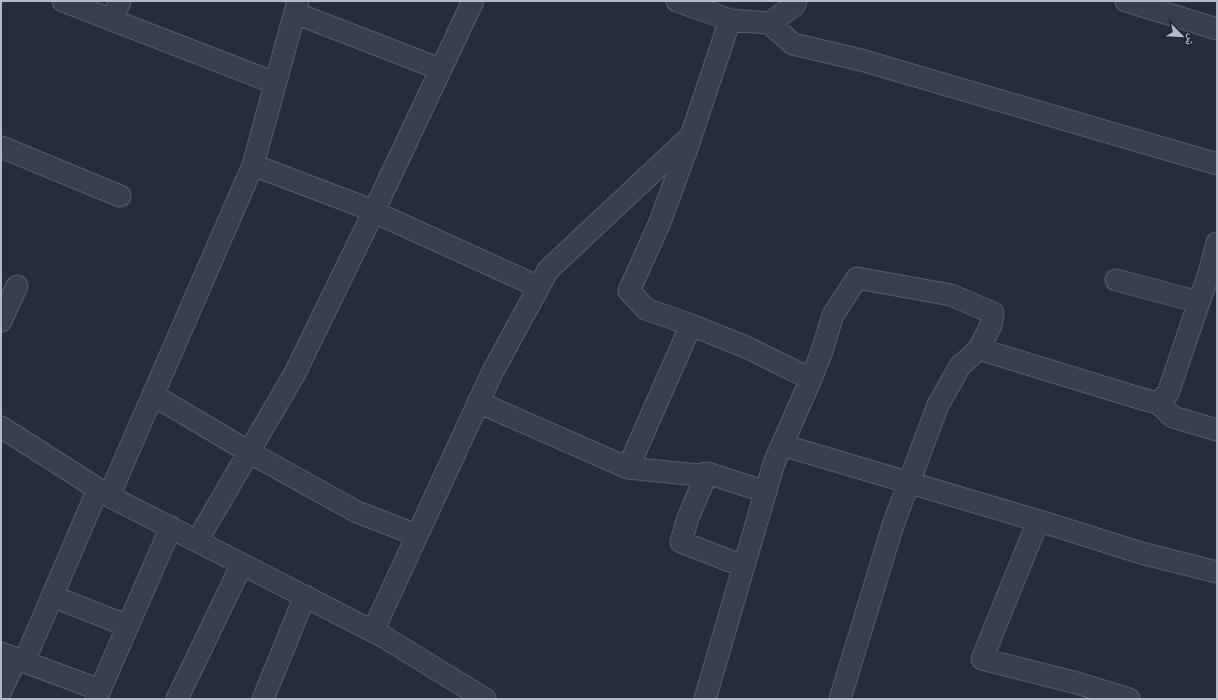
<svg xmlns="http://www.w3.org/2000/svg" width="1218" height="700" viewBox="0 0 1218 700" font-family="'IBM Plex Sans','Noto Naskh Arabic',sans-serif">
<rect width="100%" height="100%" fill="#232e3a"/>
<g fill="none" stroke-linecap="round" stroke-linejoin="round">
<defs>
<path id="street" d="M 63,1 L 275,83
M 677,1 L 730,20 L 769,23 L 794,6 L 796,1
M 1126,1 L 1217,29
M 295,13 L 440,69
M 112,20 L 120,1
M 769,23 L 793,44 L 861,60 L 1217,164
M 690,140 L 660,222 L 629,291 L 646,309 L 691,325 L 746,347 L 811,379
M 1,147 L 120,196
M 253,165 L 361,206 L 539,287
M 1116,280 L 1199,302
M 1,321 L 17,286
M 979,349 L 1142,399 L 1158,403 L 1168,393 L 1210,270 L 1217,243
M 153,395 L 249,452 L 357,512 L 417,535
M 478,402 L 628,468 L 698,475 L 707,473 L 766,492
M 1158,403 L 1173,417 L 1217,430
M 1,427 L 109,496 L 384,637 L 485,699
M 782,445 L 1059,527 L 1141,553 L 1217,572
M 628,468 L 691,325
M 707,473 L 688,518 L 681,542 L 743,566
M 109,496 L 253,165 L 298,1
M 1038,521 L 982,659 L 1077,683 L 1129,699
M 197,541 L 295,373 L 374,211 L 473,1
M 52,596 L 128,626
M 373,631 L 492,373 L 548,270 L 691,136 L 730,20
M 1,653 L 100,690
M 24,662 L 98,489
M 1,691 L 16,659
M 96,699 L 171,527
M 177,699 L 242,564
M 263,699 L 305,596
M 705,699 L 774,463 L 811,379 L 822,351 L 833,315 L 857,278 L 951,295 L 993,313 L 991,325 L 979,349 L 960,366 L 938,405 L 893,525 L 840,699"/>
</defs>
<!-- street casing -->
<use href="#street" stroke="#555e68" stroke-width="23"/>
<!-- street -->
<use href="#street" stroke="#37404a" stroke-width="21"/>
</g>
<!-- border -->
<rect width="1218" height="700" fill="none" stroke="#b2bbc6" stroke-width="4"/>
<!-- north arrow -->
<g transform="translate(1182 36) rotate(114)" stroke="#1c252f" stroke-width="3" paint-order="stroke">
<path d="M0-3L7 15L0 10L-7 15Z" fill="#b2bbc6"/>
<text y="-6" font-size="11" font-weight="bold" text-anchor="middle" fill="#b2bbc6">ش</text>
</g>
</svg>
